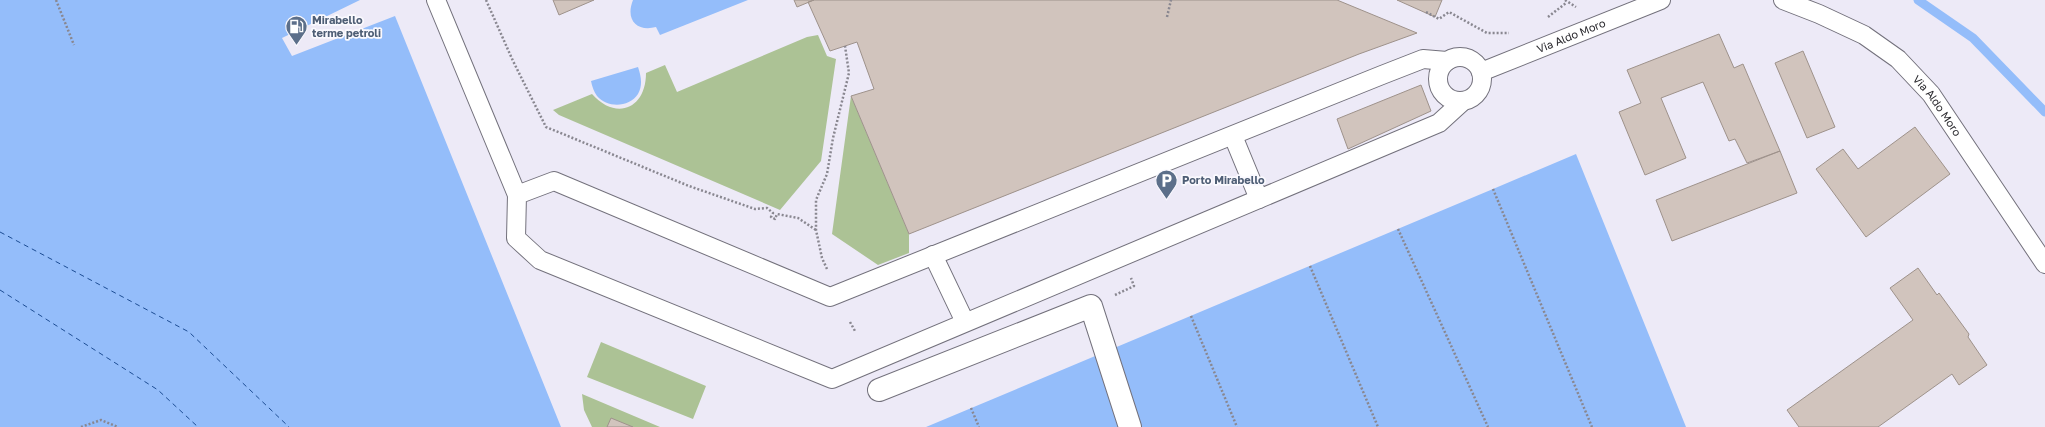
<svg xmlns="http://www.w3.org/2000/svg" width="2045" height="427" viewBox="0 0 2045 427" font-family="'Golos Text',sans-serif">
<rect width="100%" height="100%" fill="#edeaf7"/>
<!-- green -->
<path fill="#acc295" d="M 818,35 L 827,56 L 836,59 L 821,161 L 780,210 L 559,115 L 553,110 L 592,94 C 616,121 646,109 646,73 L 665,65 L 677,92 L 807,37 Z
M 851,96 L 909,234 L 909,253 L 878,265 L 832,234 Z
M 601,342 L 706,386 L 693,419 L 587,377 Z
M 582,394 L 660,427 L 592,427 L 584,410 Z"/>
<!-- water -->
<path fill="#94bdfa" d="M 0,0 L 360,0 L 282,38 L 292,56 L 395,16 L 561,427 L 0,427 Z
M 633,0 L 748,0 L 660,35 L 656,27 C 637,32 625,20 633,0 Z
M 638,67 C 641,76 643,85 638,94 C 629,108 607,108 597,96 C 594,92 592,86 591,81 Z
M 1576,154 L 1686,427 L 926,427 L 1493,189 Z"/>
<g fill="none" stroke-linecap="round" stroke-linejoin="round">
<!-- stream -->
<path stroke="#94bdfa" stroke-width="9" d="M 1918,0 L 1973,38 L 2045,112"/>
<!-- ferry -->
<path stroke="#1d4d94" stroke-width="1" stroke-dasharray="5 4" stroke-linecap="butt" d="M 0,232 L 189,332 L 289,427
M 0,290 L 158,390 L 198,427"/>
</g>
<!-- building -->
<path fill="#d1c4bd" stroke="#9e928b" d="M 553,0 L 594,0 L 559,15 Z
M 794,0 L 814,0 L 797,7 Z
M 814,0 L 1337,0 L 1417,33 L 1359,54 L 909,234 L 851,96 L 874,89 L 857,42 L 830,51 L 808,2 Z
M 1397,0 L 1442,0 L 1435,17 Z
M 1719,34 L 1734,68 L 1743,64 L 1780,151 L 1747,163 L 1735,139 L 1729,141 L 1703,82 L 1661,98 L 1686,158 L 1645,175 L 1619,112 L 1641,103 L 1627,70 Z
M 1803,51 L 1835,127 L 1807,138 L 1775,63 Z
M 1421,85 L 1431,111 L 1348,149 L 1337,119 Z
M 1915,127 L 1950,174 L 1866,237 L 1816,169 L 1843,149 L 1858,169 Z
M 1780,151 L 1797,193 L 1672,241 L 1656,200 Z
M 1918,268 L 1937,295 L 1939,293 L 1969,334 L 1968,337 L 1987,365 L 1959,385 L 1952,374 L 1878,427 L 1799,427 L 1787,410 L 1913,320 L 1890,288 Z
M 611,418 L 633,427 L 607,427 Z"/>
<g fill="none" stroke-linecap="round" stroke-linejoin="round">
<defs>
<g id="lane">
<path d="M 436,0 L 517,195"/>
<path id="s1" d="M 1783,0 L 1819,14 L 1864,35 L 1898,59 L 1931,94 L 2045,264"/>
<circle cx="1460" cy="79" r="22"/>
<path d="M 1447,61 L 1423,59 L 1382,75 L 830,297 L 554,181 L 517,195 L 516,238 L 540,260 L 832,379 L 1439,123 L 1462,102"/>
<path id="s2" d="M 1481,72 L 1661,0"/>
<path d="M 1233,136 L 1259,199"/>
<path d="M 933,255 L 965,322"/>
</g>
<path id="street" d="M 879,390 L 1091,306 L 1130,427"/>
</defs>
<!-- lane casing -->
<use href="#lane" stroke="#73717c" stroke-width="20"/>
<!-- street casing -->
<use href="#street" stroke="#73717c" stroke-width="24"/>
<!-- path -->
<path stroke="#898790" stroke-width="2.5" stroke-dasharray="2 2" stroke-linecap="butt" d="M 56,0 L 74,45
M 486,0 L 513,61 L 546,127 L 689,186 L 755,209 L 767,208 L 773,213 L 771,217 L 775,219 L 777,214 L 798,218 L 816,230
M 1565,0 L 1576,7
M 1426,12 L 1439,19 L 1449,12 L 1487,33 L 1509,33
M 1167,17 L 1171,0
M 1548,17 L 1566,3
M 1493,189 L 1592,427
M 1398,229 L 1488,427
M 1310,266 L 1378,427
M 827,269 L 822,258 L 816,230 L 816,200 L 827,174 L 833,138 L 849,73 L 845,46
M 1115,295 L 1134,286 L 1131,278
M 1191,316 L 1237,427
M 850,322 L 855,331
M 971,408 L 979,427
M 81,427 L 101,420 L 118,427"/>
<!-- lane -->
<use href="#lane" stroke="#fff" stroke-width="18"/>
<!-- street -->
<use href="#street" stroke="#fff" stroke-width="22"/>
</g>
<!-- icons -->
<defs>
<symbol id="fuel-pin" viewBox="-11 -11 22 30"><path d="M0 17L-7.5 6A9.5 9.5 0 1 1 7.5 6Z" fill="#5c6f8a" stroke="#faf9fe"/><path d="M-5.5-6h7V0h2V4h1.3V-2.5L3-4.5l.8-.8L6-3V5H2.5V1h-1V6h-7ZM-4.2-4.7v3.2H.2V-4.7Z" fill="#fff"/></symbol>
<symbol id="parking-pin" viewBox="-11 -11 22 30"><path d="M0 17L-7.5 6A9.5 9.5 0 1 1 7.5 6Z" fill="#5c6f8a" stroke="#faf9fe"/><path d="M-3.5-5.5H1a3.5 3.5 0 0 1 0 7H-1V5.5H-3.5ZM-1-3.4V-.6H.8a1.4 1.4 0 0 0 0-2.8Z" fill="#fff"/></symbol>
</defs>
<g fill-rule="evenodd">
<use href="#fuel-pin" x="284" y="14" width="25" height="34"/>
<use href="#parking-pin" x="1154" y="168" width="25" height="34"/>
</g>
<g text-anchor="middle" stroke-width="3.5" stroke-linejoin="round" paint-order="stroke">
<!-- service labels -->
<g font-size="11" font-weight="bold" fill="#4e5e75" stroke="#faf9fe" text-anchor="start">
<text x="312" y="24">Mirabello<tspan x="312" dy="13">terme petroli</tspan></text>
<text x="1182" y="184">Porto Mirabello</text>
</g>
<!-- street labels -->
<g font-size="11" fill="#2a292e" stroke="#faf9fe">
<text dy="4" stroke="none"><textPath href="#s2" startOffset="97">Via Aldo Moro</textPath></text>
<text dy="4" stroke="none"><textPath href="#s1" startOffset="191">Via Aldo Moro</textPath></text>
</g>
</g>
</svg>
